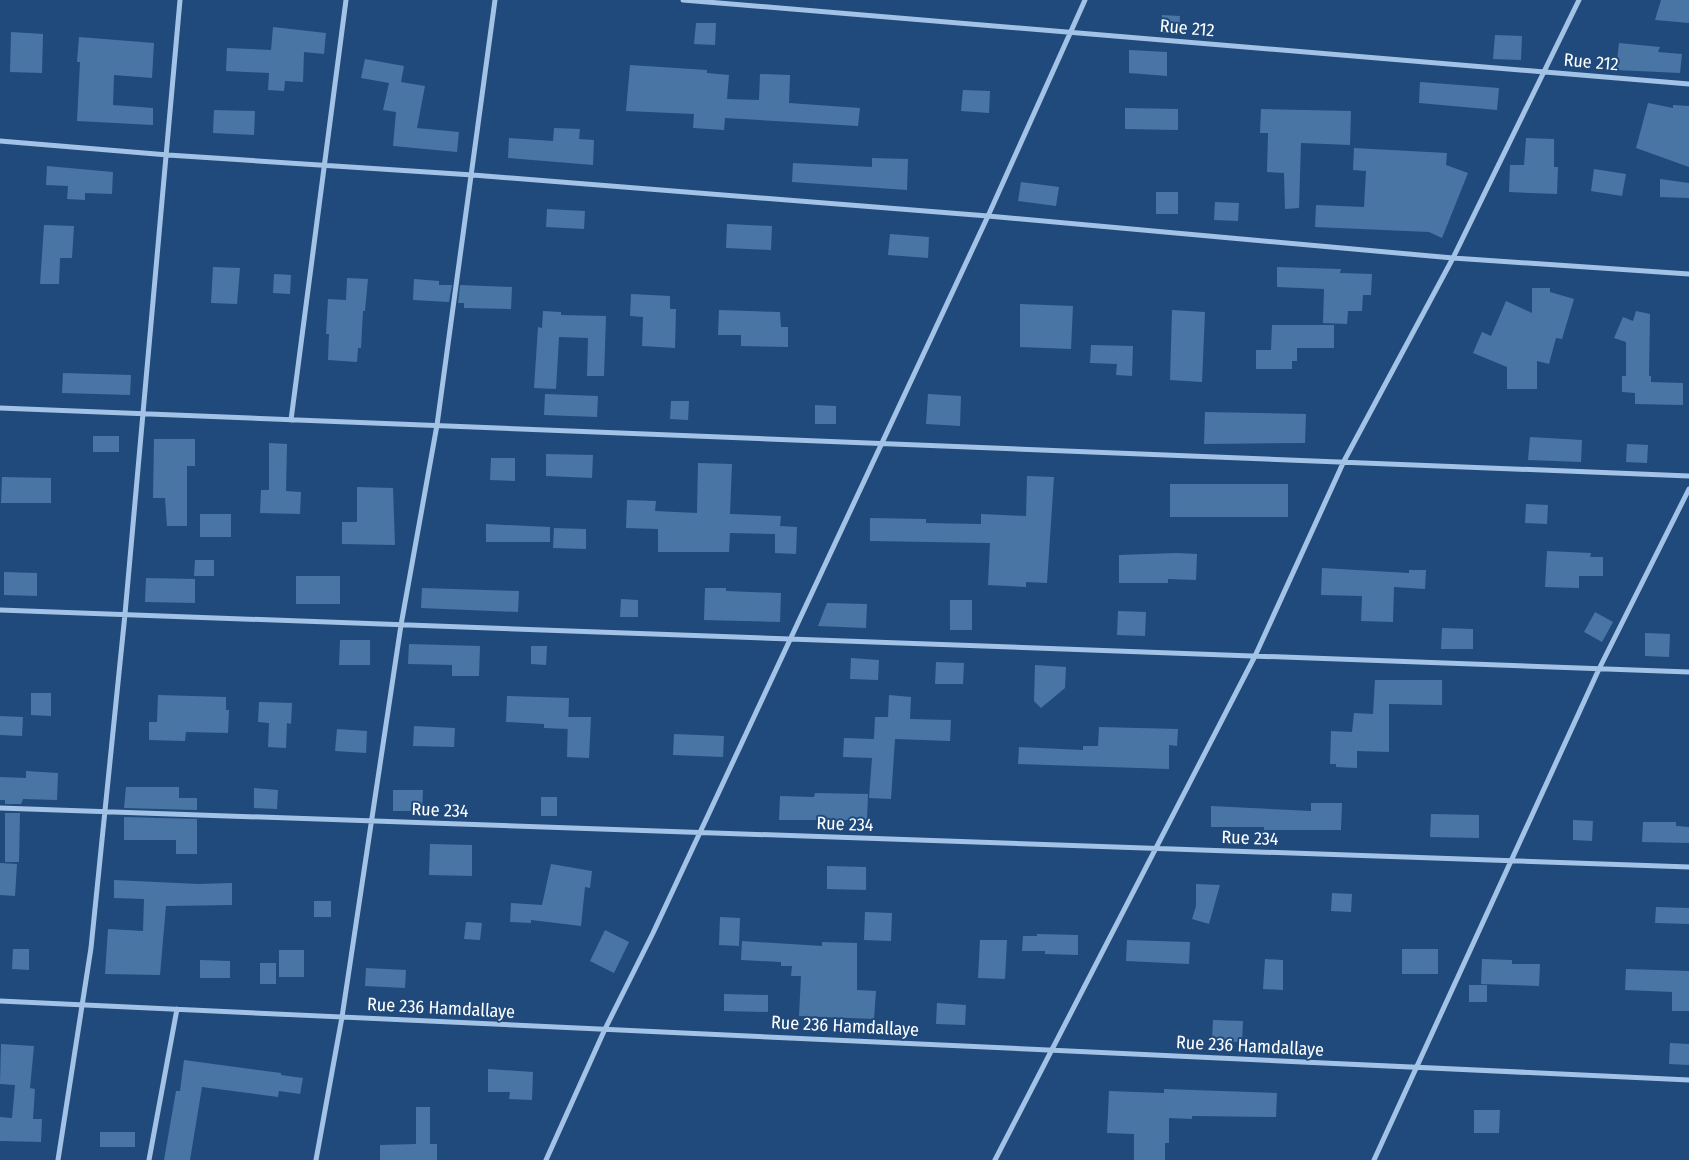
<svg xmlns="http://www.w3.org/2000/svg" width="1689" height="1160" viewBox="0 0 1689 1160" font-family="'Fira Sans Condensed',sans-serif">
<rect width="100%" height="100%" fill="#204a7b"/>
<!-- building -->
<path fill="#4975a5" d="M 1661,0 L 1689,0 L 1689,23 L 1655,20 Z
M 1162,15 L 1180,16 L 1179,34 L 1161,33 Z
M 696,23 L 716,23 L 715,45 L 694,44 Z
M 273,27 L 326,33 L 324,54 L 304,52 L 303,82 L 285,81 L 284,91 L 268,90 L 269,73 L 226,71 L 227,48 L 271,50 Z
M 11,32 L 43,34 L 42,73 L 10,72 Z
M 1495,35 L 1522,36 L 1521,60 L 1493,59 Z
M 79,37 L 154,43 L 152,78 L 114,75 L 113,105 L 153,108 L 153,125 L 77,121 L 80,62 L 77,62 Z
M 1619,43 L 1660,47 L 1658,52 L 1682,54 L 1680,73 L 1616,70 Z
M 1129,50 L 1167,52 L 1167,76 L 1129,73 Z
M 365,59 L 404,66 L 401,82 L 425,86 L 417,128 L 459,132 L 457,152 L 393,146 L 396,112 L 383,110 L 389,83 L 361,78 Z
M 630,65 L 707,70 L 707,73 L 729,75 L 727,99 L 759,100 L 760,74 L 790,75 L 789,103 L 860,108 L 858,126 L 725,118 L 724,130 L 693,128 L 694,114 L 626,111 Z
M 1420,82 L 1499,88 L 1497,110 L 1419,103 Z
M 963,90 L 990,91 L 989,113 L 961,111 Z
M 1648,103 L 1673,108 L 1673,105 L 1689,106 L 1689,167 L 1636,148 Z
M 1125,108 L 1178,109 L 1178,130 L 1125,129 Z
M 1261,109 L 1351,111 L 1350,145 L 1301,143 L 1299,208 L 1285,209 L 1284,173 L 1267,172 L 1268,133 L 1260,133 Z
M 214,110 L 255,111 L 254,135 L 213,133 Z
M 554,128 L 580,129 L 579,139 L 594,140 L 593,165 L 508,158 L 509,138 L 553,141 Z
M 1526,138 L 1554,139 L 1554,167 L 1558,167 L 1557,194 L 1509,192 L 1510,165 L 1524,165 Z
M 1354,148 L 1447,153 L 1446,165 L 1468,173 L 1442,238 L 1429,232 L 1315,227 L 1316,205 L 1364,207 L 1366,171 L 1353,170 Z
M 872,158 L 908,159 L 907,190 L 792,182 L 793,163 L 872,167 Z
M 47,166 L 113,172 L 112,194 L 85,193 L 85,200 L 67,199 L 68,186 L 46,185 Z
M 1594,169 L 1626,174 L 1622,196 L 1591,191 Z
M 1660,179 L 1689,183 L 1689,198 L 1660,197 Z
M 1021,182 L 1059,187 L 1056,206 L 1018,201 Z
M 1156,192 L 1178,192 L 1178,214 L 1156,214 Z
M 1215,202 L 1239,203 L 1238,221 L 1214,220 Z
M 547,209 L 585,211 L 584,229 L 546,227 Z
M 727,224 L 772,226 L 771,250 L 726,248 Z
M 44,225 L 74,226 L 72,258 L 60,258 L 59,284 L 40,284 Z
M 890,234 L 929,237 L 928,258 L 888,255 Z
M 213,267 L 240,268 L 237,304 L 211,303 Z
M 1277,267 L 1341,269 L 1340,273 L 1372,274 L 1371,295 L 1363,295 L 1362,311 L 1348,311 L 1347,324 L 1323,323 L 1324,289 L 1277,287 Z
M 274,274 L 291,275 L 290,294 L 273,293 Z
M 347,278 L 368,279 L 365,311 L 363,311 L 361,348 L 358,348 L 357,362 L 328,360 L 329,334 L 326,334 L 328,299 L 346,300 Z
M 414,279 L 439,281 L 439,285 L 452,285 L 449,302 L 413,300 Z
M 460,285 L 512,287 L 511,309 L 464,308 L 464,303 L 458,303 Z
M 1532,288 L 1550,288 L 1550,292 L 1574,299 L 1562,339 L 1556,338 L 1549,364 L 1537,361 L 1537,389 L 1507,389 L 1507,367 L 1473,353 L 1482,332 L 1491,336 L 1506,301 L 1532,313 Z
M 631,294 L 670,296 L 670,309 L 676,309 L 675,348 L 642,346 L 643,317 L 630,316 Z
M 1020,304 L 1073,306 L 1071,349 L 1020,347 Z
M 719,310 L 780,312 L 781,327 L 788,327 L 788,347 L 741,346 L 741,335 L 718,335 Z
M 1172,310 L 1205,312 L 1202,382 L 1170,380 Z
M 543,311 L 561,312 L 561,315 L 606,316 L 604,376 L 587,376 L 588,338 L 559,337 L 556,389 L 534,388 L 538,327 L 542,328 Z
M 1636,311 L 1650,314 L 1649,376 L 1651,376 L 1651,382 L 1683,383 L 1683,405 L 1635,404 L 1635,393 L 1622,392 L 1622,376 L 1626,376 L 1626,342 L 1614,338 L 1623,317 L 1633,321 Z
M 1272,325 L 1334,325 L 1334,348 L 1297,348 L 1297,361 L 1292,361 L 1292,369 L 1256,369 L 1256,350 L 1271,350 Z
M 1091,345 L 1133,346 L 1132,376 L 1116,375 L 1117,364 L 1090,363 Z
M 63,373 L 131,375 L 130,395 L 62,393 Z
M 545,394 L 598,396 L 597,417 L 544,415 Z
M 928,394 L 961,396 L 960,426 L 926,424 Z
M 671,401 L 689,401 L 688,420 L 670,419 Z
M 815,405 L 836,406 L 836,424 L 815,424 Z
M 1205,412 L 1306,414 L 1305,443 L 1204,444 Z
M 93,436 L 119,436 L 119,452 L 93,452 Z
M 1530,437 L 1582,440 L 1581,462 L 1528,460 Z
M 154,439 L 195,439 L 195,466 L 187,466 L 187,526 L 167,526 L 165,498 L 153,498 Z
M 269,443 L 287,444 L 286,491 L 301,492 L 300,514 L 260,513 L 261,490 L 269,490 Z
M 1627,444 L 1648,445 L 1647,463 L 1626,462 Z
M 546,454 L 593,455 L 592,478 L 546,476 Z
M 491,458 L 515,458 L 515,481 L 490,480 Z
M 698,463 L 732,464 L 730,514 L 781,516 L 780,526 L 797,527 L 796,554 L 775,553 L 775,534 L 730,533 L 729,552 L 658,552 L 658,529 L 626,528 L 627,500 L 656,501 L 655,511 L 697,513 Z
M 1027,476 L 1054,477 L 1047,583 L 1026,582 L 1026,587 L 988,585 L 990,543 L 870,541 L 870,518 L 926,519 L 926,523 L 981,524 L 981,514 L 1026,516 Z
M 2,477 L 51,478 L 51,503 L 1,503 Z
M 1170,484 L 1288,484 L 1288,517 L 1170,517 Z
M 357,487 L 393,488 L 395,545 L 342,544 L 342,522 L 357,522 Z
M 1526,504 L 1548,505 L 1547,524 L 1525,523 Z
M 200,514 L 231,514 L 231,537 L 200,537 Z
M 486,524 L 550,527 L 550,542 L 486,542 Z
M 554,528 L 586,529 L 586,549 L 553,548 Z
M 1547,551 L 1591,553 L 1590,557 L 1603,557 L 1603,576 L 1579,576 L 1579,588 L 1545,587 Z
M 1177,553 L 1197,554 L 1196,580 L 1168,579 L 1168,583 L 1119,583 L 1119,555 Z
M 195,560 L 214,560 L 214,576 L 194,576 Z
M 1322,568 L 1409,573 L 1409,570 L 1426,570 L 1425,589 L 1394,587 L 1393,622 L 1361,621 L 1362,596 L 1321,595 Z
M 4,572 L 37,573 L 37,596 L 4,595 Z
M 296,576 L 340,576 L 340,604 L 296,604 Z
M 146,578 L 195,579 L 195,603 L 145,602 Z
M 422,588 L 519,591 L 518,612 L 421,608 Z
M 705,588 L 726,588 L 726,591 L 781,593 L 780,622 L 704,620 Z
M 621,599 L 638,600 L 638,617 L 620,617 Z
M 950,600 L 972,600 L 972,630 L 950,630 Z
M 827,603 L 867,604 L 866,628 L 818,626 Z
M 1118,611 L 1146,612 L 1145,636 L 1117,635 Z
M 1595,612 L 1613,622 L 1602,642 L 1584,632 Z
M 1442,628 L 1473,629 L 1473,649 L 1441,649 Z
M 1645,633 L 1670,634 L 1669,657 L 1645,656 Z
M 340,640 L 370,640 L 370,665 L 339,665 Z
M 409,644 L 480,646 L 479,676 L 452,676 L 452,665 L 408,664 Z
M 531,646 L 547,646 L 546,665 L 531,664 Z
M 851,658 L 879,660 L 878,680 L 850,679 Z
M 936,662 L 964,663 L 963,684 L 935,684 Z
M 1035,665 L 1066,667 L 1065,688 L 1041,708 L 1034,701 Z
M 1375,680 L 1442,680 L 1442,705 L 1389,704 L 1389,752 L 1357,751 L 1357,768 L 1336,767 L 1336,764 L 1330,764 L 1331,731 L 1352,732 L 1354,713 L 1373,714 Z
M 31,693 L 51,693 L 51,716 L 31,715 Z
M 158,695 L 226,697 L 226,710 L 229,710 L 228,733 L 186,732 L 185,741 L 149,740 L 149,722 L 157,722 Z
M 889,695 L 911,697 L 910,719 L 951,720 L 950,741 L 895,739 L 891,799 L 869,798 L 872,758 L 843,757 L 844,738 L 874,739 L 875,717 L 888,717 Z
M 507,696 L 569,698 L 568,729 L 544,728 L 544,724 L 506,722 Z
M 259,702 L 292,703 L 291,724 L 287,723 L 286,748 L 268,747 L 269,723 L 258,722 Z
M 0,716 L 23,717 L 22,736 L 0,735 Z
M 568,717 L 591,717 L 589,758 L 567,757 Z
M 414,726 L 455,728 L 454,747 L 413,746 Z
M 1099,727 L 1178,729 L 1177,746 L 1169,745 L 1169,769 L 1018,764 L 1019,747 L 1083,750 L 1083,746 L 1098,746 Z
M 337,729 L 367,731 L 366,753 L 335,751 Z
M 674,734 L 724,736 L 723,757 L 673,755 Z
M 26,771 L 58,773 L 57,800 L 23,799 L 21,804 L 5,804 L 5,800 L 0,800 L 0,777 L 26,778 Z
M 126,787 L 179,787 L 179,798 L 197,798 L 197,810 L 124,808 Z
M 254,788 L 278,790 L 277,809 L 254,808 Z
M 393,790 L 423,790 L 422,811 L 393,811 Z
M 815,793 L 868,794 L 867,820 L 779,820 L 780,796 L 814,797 Z
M 541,797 L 557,797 L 557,816 L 541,816 Z
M 1311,803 L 1342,803 L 1341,830 L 1264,830 L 1264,827 L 1211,827 L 1211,806 L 1311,811 Z
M 5,813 L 20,813 L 19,862 L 5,862 Z
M 1431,814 L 1479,815 L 1479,838 L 1430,837 Z
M 124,817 L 197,819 L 197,854 L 176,854 L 176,840 L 124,840 Z
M 1573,820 L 1593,821 L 1592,841 L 1573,840 Z
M 1643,822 L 1676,822 L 1676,826 L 1689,827 L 1689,843 L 1642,842 Z
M 430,844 L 472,845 L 472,876 L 429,875 Z
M 0,863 L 17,864 L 15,896 L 0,895 Z
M 551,864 L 592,871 L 590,888 L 585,887 L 581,926 L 531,920 L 531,923 L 510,922 L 511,903 L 542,905 Z
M 827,866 L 866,867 L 866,890 L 827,889 Z
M 114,880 L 198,884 L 232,883 L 232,905 L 166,906 L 160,975 L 105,974 L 108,929 L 143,931 L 144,899 L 114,898 Z
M 1196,884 L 1220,885 L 1209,924 L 1192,919 L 1196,906 Z
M 1332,893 L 1352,894 L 1351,912 L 1331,911 Z
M 314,901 L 331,901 L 331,917 L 314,917 Z
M 1656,907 L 1689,908 L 1689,924 L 1655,923 Z
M 865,912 L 892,913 L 891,941 L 864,940 Z
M 720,917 L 740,918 L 739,946 L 719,945 Z
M 466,922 L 482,923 L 480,940 L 464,939 Z
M 605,930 L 629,942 L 614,973 L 590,961 Z
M 1037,934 L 1078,935 L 1078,955 L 1045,954 L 1045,951 L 1022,951 L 1023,936 L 1037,936 Z
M 980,940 L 1007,940 L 1005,979 L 978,978 Z
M 1127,940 L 1190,942 L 1189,964 L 1126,961 Z
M 742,941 L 822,946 L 822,942 L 857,943 L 857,990 L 876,991 L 874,1019 L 799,1016 L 801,976 L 791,976 L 792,966 L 781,966 L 781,962 L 741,960 Z
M 13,949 L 29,949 L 29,970 L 12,969 Z
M 1402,949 L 1438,949 L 1438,974 L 1402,974 Z
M 279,950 L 304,950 L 304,977 L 279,977 Z
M 1265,959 L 1283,960 L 1283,990 L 1263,989 Z
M 1482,959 L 1512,960 L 1512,964 L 1540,964 L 1539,986 L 1481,984 Z
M 200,960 L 230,961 L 230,978 L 200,978 Z
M 260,963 L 276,963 L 276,984 L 260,984 Z
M 366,968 L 406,970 L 405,988 L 365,986 Z
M 1626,969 L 1689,971 L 1689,1011 L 1672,1011 L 1672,992 L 1625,990 Z
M 1469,985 L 1487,985 L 1487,1002 L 1469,1002 Z
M 724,994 L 768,995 L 768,1012 L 724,1011 Z
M 937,1003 L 966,1005 L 965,1025 L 936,1024 Z
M 1213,1020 L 1243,1021 L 1242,1042 L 1212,1041 Z
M 1670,1043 L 1689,1044 L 1689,1065 L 1669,1064 Z
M 1,1044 L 34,1046 L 30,1088 L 35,1089 L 33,1119 L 42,1119 L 41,1142 L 0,1141 L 0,1117 L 12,1118 L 15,1085 L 0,1084 Z
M 184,1060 L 281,1073 L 281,1075 L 303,1078 L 300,1094 L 279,1091 L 278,1097 L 202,1087 L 190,1160 L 164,1160 L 176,1091 L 180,1091 Z
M 488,1069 L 533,1072 L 532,1100 L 509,1099 L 510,1092 L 488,1092 Z
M 1164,1089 L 1277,1093 L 1276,1117 L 1192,1116 L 1192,1119 L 1169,1118 L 1169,1143 L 1165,1143 L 1165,1160 L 1134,1160 L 1134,1134 L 1107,1133 L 1109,1091 L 1164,1093 Z
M 416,1107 L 430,1107 L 430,1144 L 437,1144 L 437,1160 L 380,1160 L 380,1145 L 416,1144 Z
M 1474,1110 L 1500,1110 L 1499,1133 L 1474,1133 Z
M 100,1132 L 135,1132 L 135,1147 L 100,1147 Z"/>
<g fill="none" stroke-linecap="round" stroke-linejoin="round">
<!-- street -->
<path stroke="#a2c3e6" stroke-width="5" d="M 683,0 L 1689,84
M 0,141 L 168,155 L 473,175 L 988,216 L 1453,258 L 1689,274
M 0,408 L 1689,476
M 291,420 L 346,0
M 0,610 L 1689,672
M 0,808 L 1689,867
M 0,1001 L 1689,1080
M 58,1160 L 91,948 L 125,614 L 180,0
M 149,1160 L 177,1009
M 316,1160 L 342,1017 L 401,625 L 437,425 L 495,0
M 546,1160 L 605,1029 L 653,933 L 988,216 L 1085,0
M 995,1160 L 1255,656 L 1344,461 L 1453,258 L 1579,0
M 1374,1160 L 1599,669 L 1689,489"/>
</g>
<g text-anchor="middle" stroke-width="4" stroke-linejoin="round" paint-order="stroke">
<!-- street labels -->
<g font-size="18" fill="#fff" stroke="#204a7b">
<text transform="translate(1187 28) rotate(5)" y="6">Rue 212</text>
<text transform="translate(1591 62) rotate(5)" y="6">Rue 212</text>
<text transform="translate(440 810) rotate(2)" y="6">Rue 234</text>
<text transform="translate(845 824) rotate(2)" y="6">Rue 234</text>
<text transform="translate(1250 838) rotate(2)" y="6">Rue 234</text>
<text transform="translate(441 1008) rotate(3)" y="6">Rue 236 Hamdallaye</text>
<text transform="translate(845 1026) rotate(3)" y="6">Rue 236 Hamdallaye</text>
<text transform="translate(1250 1046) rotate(3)" y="6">Rue 236 Hamdallaye</text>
</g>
</g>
</svg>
